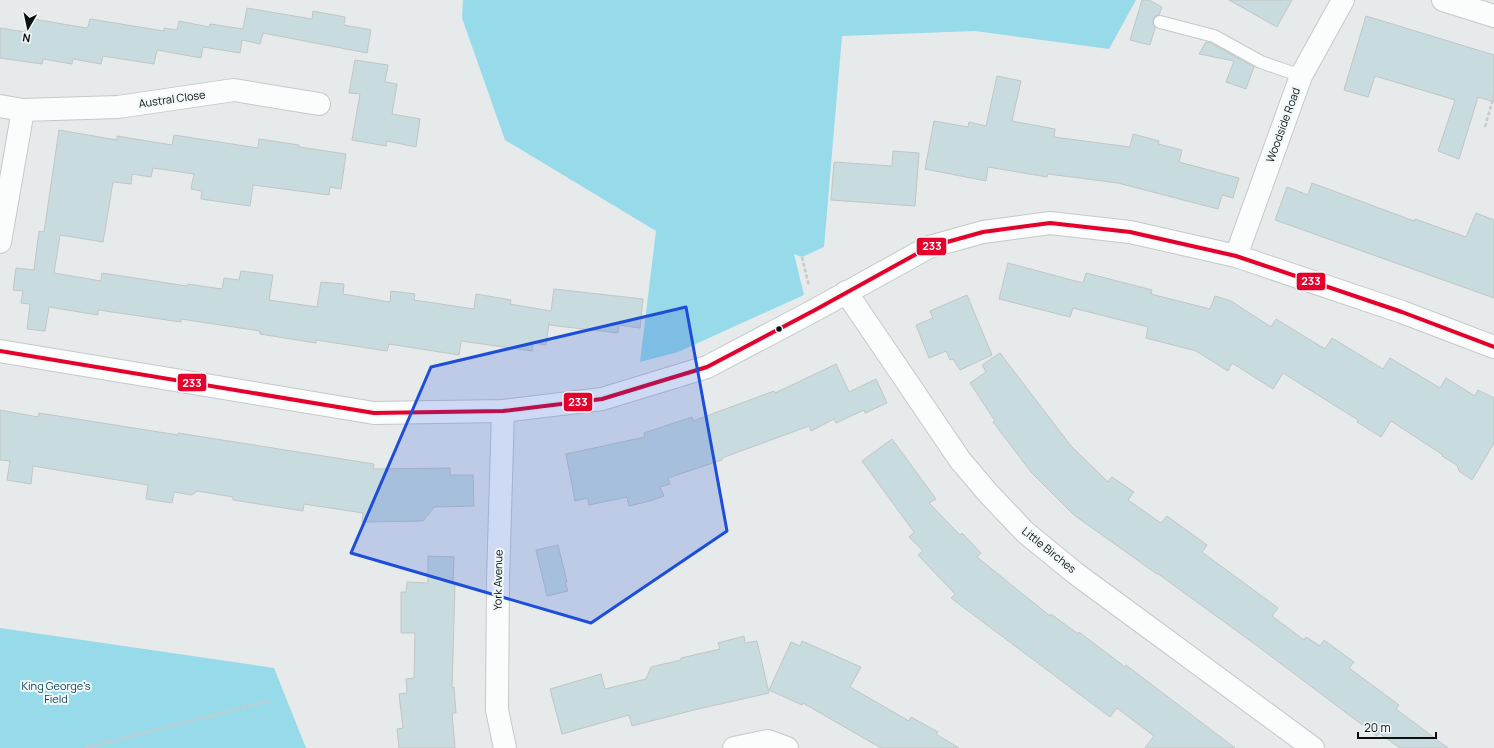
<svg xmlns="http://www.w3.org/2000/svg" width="1494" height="748" viewBox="0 0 1494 748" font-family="Manrope,sans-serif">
<rect width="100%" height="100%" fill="#e6eaeb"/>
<!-- green -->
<path fill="#97dae9" d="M 463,0 L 1136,0 L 1109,49 L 975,31 L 842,36 L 824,247 L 802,257 L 794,254 L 804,295 L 678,352 L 640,362 L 656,231 L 505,140 L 462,18 Z
M 0,628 L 274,668 L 306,748 L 0,748 Z"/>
<!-- building -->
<path fill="#c8dbdf" stroke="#c2c5c6" d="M 1142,0 L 1149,0 L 1162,7 L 1159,15 L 1155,16 L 1153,20 L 1153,24 L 1155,28 L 1150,45 L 1130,40 Z
M 1229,0 L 1292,0 L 1277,27 Z
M 247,8 L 312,19 L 313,11 L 345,17 L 344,25 L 371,30 L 367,53 L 263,33 L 260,44 L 242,40 L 240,53 L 203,47 L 201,58 L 157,50 L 154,64 L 103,56 L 101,64 L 73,59 L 72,64 L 43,59 L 42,64 L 0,58 L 0,28 L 25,32 L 28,18 L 86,28 L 88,27 L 90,19 L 164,31 L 164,28 L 177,30 L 179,21 L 209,27 L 210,24 L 243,29 Z
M 1366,16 L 1494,55 L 1494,102 L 1478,97 L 1459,159 L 1438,151 L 1455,100 L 1375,76 L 1368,97 L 1344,90 Z
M 1206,42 L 1211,43 L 1254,67 L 1246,89 L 1226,82 L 1234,61 L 1199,54 Z
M 355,60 L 388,65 L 385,82 L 397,84 L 392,114 L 420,119 L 416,147 L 387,141 L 386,146 L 352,140 L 360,94 L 349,93 Z
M 997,76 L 1021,81 L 1012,121 L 1055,129 L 1054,137 L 1130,147 L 1133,134 L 1159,141 L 1158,144 L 1182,150 L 1179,162 L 1239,178 L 1233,198 L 1222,195 L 1218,209 L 1118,183 L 1048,174 L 1047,177 L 988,167 L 986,181 L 925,169 L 934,121 L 968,127 L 969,122 L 986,126 Z
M 59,130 L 117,140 L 117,136 L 172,145 L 174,135 L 258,148 L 259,139 L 299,145 L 299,147 L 346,154 L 341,189 L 330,187 L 329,195 L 253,185 L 250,206 L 201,199 L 202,191 L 191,189 L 194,174 L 153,168 L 151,177 L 132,174 L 131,184 L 113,182 L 103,242 L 60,235 L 54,273 L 101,281 L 102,273 L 187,286 L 188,284 L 222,289 L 224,278 L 239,280 L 241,271 L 273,275 L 269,300 L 317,307 L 321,282 L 344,284 L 343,294 L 390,302 L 391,291 L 415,294 L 414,300 L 474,309 L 476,294 L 511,300 L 510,304 L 551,311 L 554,289 L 643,299 L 640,328 L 619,325 L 618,333 L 549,325 L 549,323 L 546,345 L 533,343 L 532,351 L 461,341 L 459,355 L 389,344 L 387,351 L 316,340 L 316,343 L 260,334 L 260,331 L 181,319 L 181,322 L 98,310 L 98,315 L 49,307 L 45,331 L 27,329 L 30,304 L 21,303 L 23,291 L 13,290 L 16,268 L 34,270 L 39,231 L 44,232 Z
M 893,151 L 919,153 L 915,206 L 831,200 L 834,162 L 892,166 Z
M 1312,183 L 1414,221 L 1415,219 L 1466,237 L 1476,213 L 1494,220 L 1494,298 L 1275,220 L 1287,187 L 1308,195 Z
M 1008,263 L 1083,283 L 1086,273 L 1152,290 L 1151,294 L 1210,309 L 1215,296 L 1231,301 L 1271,327 L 1276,319 L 1325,349 L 1332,338 L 1383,369 L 1390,358 L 1440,388 L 1446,378 L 1475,396 L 1478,390 L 1494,398 L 1494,443 L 1472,480 L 1459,471 L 1457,465 L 1442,456 L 1443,455 L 1391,421 L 1381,437 L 1357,422 L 1358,420 L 1283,373 L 1273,389 L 1232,363 L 1228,371 L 1196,351 L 1146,338 L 1148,327 L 1073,308 L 1070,317 L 999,299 Z
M 967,295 L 992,355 L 960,370 L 953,359 L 950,360 L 946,351 L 929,358 L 916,325 L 933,318 L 930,311 Z
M 1000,353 L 1071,446 L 1108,482 L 1112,477 L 1134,492 L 1128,500 L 1161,523 L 1167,516 L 1207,545 L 1202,552 L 1278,608 L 1272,616 L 1304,640 L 1306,637 L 1320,646 L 1324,640 L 1354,662 L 1349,668 L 1399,705 L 1396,709 L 1448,748 L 1400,748 L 1379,733 L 1377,736 L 1256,645 L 1157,573 L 1157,574 L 1074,515 L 1031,472 L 993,422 L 995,421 L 970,383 L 986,372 L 982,365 Z
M 836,364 L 849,392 L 876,379 L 887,403 L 865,413 L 864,410 L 836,423 L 834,419 L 811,431 L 809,426 L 722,458 L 722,460 L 668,478 L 670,484 L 660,487 L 664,496 L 650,501 L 629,506 L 627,497 L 589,505 L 588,498 L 575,501 L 566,454 L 645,437 L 644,433 L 692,417 L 693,421 L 774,391 L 775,393 Z
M 0,410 L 38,417 L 39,413 L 178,435 L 178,433 L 374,464 L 373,469 L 450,468 L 450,475 L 473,475 L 474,506 L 434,507 L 423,521 L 362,522 L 363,513 L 304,504 L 303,511 L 233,500 L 233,497 L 197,491 L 192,495 L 174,492 L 172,503 L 146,499 L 148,485 L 33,466 L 31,484 L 7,480 L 10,461 L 0,460 Z
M 892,439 L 936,499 L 929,503 L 960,535 L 962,533 L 981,553 L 977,557 L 1050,616 L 1051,614 L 1078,634 L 1079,632 L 1125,667 L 1126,665 L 1235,748 L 1145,748 L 1154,736 L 1117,708 L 1110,717 L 951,598 L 955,594 L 918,555 L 923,551 L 909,537 L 914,532 L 862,461 Z
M 558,545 L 567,582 L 565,583 L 568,591 L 547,596 L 536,550 Z
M 428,556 L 454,557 L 453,583 L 455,583 L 452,688 L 454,687 L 456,713 L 452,713 L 455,748 L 399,748 L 397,729 L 403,728 L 399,694 L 407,693 L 406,679 L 414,678 L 415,633 L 401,633 L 401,592 L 406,592 L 407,582 L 428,583 Z
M 744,636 L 745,643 L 757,641 L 769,693 L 694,710 L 632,726 L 629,715 L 562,734 L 550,689 L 601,674 L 605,689 L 646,679 L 651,667 L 681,660 L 681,658 L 720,649 L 718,643 Z
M 802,641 L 861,667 L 850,687 L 909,721 L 911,717 L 938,732 L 936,734 L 959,748 L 881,748 L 803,703 L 802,705 L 769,690 L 791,642 L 800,646 Z"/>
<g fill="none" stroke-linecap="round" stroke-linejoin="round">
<defs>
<path id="lane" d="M 1160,22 L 1214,36 L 1261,62 L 1301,76"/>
<path id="street" d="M 1443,0 L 1494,16
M 0,106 L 23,110
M 0,242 L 23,110 L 118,107 L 234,90 L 319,104
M 1236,256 L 1301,76 L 1343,0
M 846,292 L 960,460 L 988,493 L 1025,532 L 1075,573 L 1313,748
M 503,411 L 498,580 L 497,710 L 505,748
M 734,748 L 768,741 L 787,748"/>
<path id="secondary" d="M 0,351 L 374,413 L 503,411 L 602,399 L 707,367 L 815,310 L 929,247 L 983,232 L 1050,223 L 1130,232 L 1236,256 L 1402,312 L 1494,347"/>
</defs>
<!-- lane casing -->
<use href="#lane" stroke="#c5c8c9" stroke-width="14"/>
<!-- street casing -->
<use href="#street" stroke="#c5c8c9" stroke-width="24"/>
<!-- secondary casing -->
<use href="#secondary" stroke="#c5c8c9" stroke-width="24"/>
<!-- path -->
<path stroke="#c9cacb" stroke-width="2.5" stroke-dasharray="4 2" stroke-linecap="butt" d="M 1485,127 L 1494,95
M 802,257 L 809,286
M 85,748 L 272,700"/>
<!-- lane -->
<use href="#lane" stroke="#fbfcfc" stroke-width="12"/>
<!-- street -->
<use href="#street" stroke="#fbfcfc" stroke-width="22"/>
<!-- secondary -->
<use href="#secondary" stroke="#fbfcfc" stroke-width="22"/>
<defs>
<path id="bus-1" d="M 0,351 L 374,413 L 503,411 L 602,399 L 707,367 L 815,310 L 929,247 L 983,232 L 1050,223 L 1130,232 L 1236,256 L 1402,312 L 1494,347"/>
</defs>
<!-- bus-1 casing -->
<use href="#bus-1" stroke="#f1f8fa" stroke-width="7"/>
<!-- bus-1 -->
<use href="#bus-1" stroke="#e4002b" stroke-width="4"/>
</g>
<!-- marked area -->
<path fill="#1d4ed8" fill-opacity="0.2" stroke="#1d4ed8" stroke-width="3" stroke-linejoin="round" d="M 686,307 L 727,531 L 591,623 L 351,553 L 431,367 Z"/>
<!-- markers -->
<circle fill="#0c0e0f" stroke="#f1f8fa" stroke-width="1.5" cx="779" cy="329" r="3.5"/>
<g text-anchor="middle" stroke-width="4" stroke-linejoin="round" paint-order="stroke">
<!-- street labels -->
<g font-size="11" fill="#0c0e0f" stroke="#f1f8fa">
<text transform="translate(172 99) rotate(-8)" y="4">Austral Close</text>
<text transform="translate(1283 125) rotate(-70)" y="4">Woodside Road</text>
<text transform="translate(1049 550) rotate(39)" y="4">Little Birches</text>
<text transform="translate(498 580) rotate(-89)" y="4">York Avenue</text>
</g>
<!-- park labels -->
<g font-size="11" fill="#023c47" stroke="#f1f8fa">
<text x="56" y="690">King George's<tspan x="56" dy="13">Field</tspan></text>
</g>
</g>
<g stroke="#f1f8fa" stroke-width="1.5">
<rect x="916" y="237" width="31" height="19" rx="4" fill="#e4002b"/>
<rect x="1296" y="272" width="30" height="19" rx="4" fill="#e4002b"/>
<rect x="177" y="373" width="30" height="19" rx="4" fill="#e4002b"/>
<rect x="563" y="392" width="30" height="20" rx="4" fill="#e4002b"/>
</g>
<g font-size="11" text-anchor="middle" font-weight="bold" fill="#fff">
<text x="932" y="250">233</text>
<text x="1311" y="285">233</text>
<text x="192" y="387">233</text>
<text x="578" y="406">233</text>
</g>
<!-- north arrow -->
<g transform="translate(28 28) rotate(189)" stroke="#f1f8fa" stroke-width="3" paint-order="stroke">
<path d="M0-3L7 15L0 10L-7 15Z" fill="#0c0e0f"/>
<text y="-6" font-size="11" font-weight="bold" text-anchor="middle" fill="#0c0e0f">N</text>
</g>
<!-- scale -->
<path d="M1358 732v6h78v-6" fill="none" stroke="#0c0e0f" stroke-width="2"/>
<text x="1364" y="732" font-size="12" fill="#0c0e0f" stroke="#f1f8fa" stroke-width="3" paint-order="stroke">20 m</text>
</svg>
